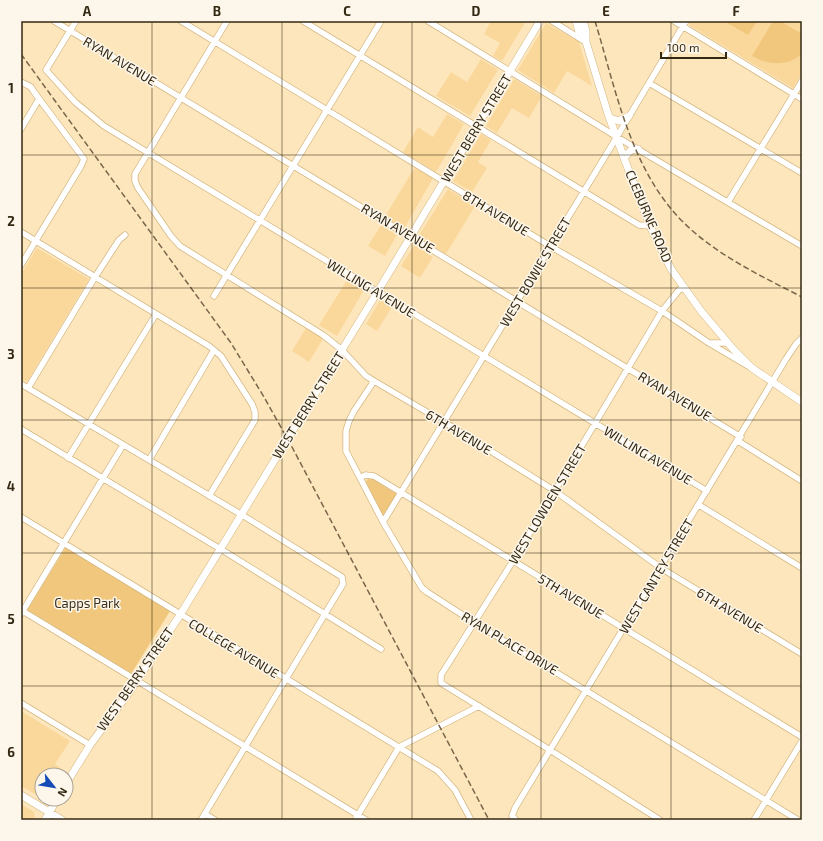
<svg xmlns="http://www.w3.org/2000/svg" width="823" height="841" viewBox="0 0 823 841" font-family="'Exo 2',sans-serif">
<rect width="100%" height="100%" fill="#fee6bc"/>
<!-- built -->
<path fill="#fad89b" d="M 491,21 L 526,21 L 502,61 L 493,56 L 500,43 L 484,34 Z
M 691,21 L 802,21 L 802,73 L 793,88 L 689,25 Z
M 546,23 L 579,42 L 592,86 L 567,71 L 554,93 L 518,70 Z
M 481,59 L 498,70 L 470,116 L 436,96 L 451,72 L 467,82 Z
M 514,79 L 542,96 L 529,118 L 512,108 L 497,133 L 486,126 Z
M 447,114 L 464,124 L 436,172 L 403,152 L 418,127 L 433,137 Z
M 481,134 L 491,140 L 478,162 L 487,168 L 472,192 L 453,181 Z
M 415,167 L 432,177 L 432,180 L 405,227 L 403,228 L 384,218 Z
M 448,189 L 475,206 L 446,254 L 418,237 Z
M 381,225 L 397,235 L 385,256 L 368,246 Z
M 414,245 L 433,257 L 420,278 L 401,266 Z
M 37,248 L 89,279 L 27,382 L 21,379 L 21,274 Z
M 347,280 L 364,290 L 337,336 L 319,325 Z
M 380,300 L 392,307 L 377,331 L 366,324 Z
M 306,328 L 323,339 L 309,362 L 292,351 Z
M 21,711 L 70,741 L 55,764 L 63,770 L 60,775 L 42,775 L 42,798 L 21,786 Z
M 21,804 L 34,812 L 35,817 L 34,820 L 21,820 Z"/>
<!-- green -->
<path fill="#f0c77c" d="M 724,21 L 757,21 L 748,35 Z
M 773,21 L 780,21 L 802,34 L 802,54 C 787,67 768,65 752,56 Z
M 369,478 L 371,478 L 397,494 L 383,517 L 366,482 L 367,480 Z
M 66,547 L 170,611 L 131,674 L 27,610 Z"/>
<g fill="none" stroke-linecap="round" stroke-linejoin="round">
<defs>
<path id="minor" d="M 54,21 L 741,437
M 76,21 L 46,70 L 75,102 L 104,126 L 707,491
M 181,21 L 550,246 L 662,311 L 709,343 L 748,366
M 227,21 L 135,174 L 135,181 L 138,188 L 171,236 L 180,246 L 323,335 L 342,350 L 366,376 L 374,381 L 444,422 L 555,491 L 661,568 L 802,654
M 303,21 L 639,225 L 650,226
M 428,21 L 617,137 L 802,246
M 552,21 L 584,41
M 674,21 L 802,99
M 21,82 L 31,87 L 34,92 L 84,159 L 81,166 L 21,265
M 649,83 L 802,173
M 21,129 L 39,99
M 728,202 L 802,81
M 21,232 L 209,346 L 221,356 L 252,404 L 255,412 L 255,420 L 209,496
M 214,296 L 381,21
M 711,343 L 728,343
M 374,381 L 354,411 L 349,421 L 346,431 L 346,451 L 383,522 L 422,588 L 427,592 L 475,623 L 798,820
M 21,384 L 247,518 L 342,577 L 343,584 L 201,820
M 28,388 L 95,277 L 119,240 L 125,235
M 21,429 L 227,553 L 381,649
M 738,441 L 802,481
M 68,458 L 156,314
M 149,460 L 214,350
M 360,478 L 365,475 L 374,476 L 802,737
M 699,505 L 802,568
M 21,517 L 438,771 L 455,790 L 471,820
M 383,522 L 612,145 L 686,21
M 21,610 L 366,820
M 21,614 L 123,445
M 21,703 L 90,745
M 205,814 L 215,820
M 355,820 L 399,747 L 479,706
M 516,820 L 512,816 L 515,808 L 786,359 L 796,344 L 802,338
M 660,820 L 550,750 L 441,683 L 441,675 L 513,561 L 662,311 L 679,290 L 683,288
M 754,820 L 802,741"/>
<path id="major" d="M 576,21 L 579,32 L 586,42 L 608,114 L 624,158 L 650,226 L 671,269 L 701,311 L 734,350 L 752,368 L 802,402
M 583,21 L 586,31 L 586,42
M 610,118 L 619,121 L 629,116
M 624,158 L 631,150 L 638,149
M 66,784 L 90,745 L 130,691 L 180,615 L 378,291 L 540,21
M 21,795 L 62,820
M 45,820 L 57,799"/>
</defs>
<!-- minor casing -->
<use href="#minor" stroke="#d4b883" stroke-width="7"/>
<!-- major casing -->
<use href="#major" stroke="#d4b883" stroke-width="8"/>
<!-- minor -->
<use href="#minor" stroke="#fff" stroke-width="5.5"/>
<!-- major -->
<use href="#major" stroke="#fff" stroke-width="7"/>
<!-- rail -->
<path stroke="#77674b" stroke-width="1.5" stroke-dasharray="6 3" stroke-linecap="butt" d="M 595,21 C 616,90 630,168 682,221 C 716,255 761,276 802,297
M 21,54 L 231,343 L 264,397 L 292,447 L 489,820"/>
</g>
<!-- grid -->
<path fill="none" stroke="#342813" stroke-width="1" stroke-opacity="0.55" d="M 152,21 L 152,820M 282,21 L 282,820M 412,21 L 412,820M 541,21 L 541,820M 671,21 L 671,820M 21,155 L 802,155M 21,288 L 802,288M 21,420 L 802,420M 21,553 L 802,553M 21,686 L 802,686"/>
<g text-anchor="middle" stroke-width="3" stroke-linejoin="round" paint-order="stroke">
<!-- street labels -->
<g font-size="13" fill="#342813" stroke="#fcf6eb">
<text transform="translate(120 61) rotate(31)" y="5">RYAN AVENUE</text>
<text transform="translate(476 128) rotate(-59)" y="5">WEST BERRY STREET</text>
<text transform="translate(496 213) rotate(31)" y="5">8TH AVENUE</text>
<text transform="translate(649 216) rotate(67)" y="5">CLEBURNE ROAD</text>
<text transform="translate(398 228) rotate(31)" y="5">RYAN AVENUE</text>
<text transform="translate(535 272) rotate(-59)" y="5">WEST BOWIE STREET</text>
<text transform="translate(371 288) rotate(31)" y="5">WILLING AVENUE</text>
<text transform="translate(675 396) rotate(31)" y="5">RYAN AVENUE</text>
<text transform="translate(308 405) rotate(-58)" y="5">WEST BERRY STREET</text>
<text transform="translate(459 432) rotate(31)" y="5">6TH AVENUE</text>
<text transform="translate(648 455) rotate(31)" y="5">WILLING AVENUE</text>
<text transform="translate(547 504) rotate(-59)" y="5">WEST LOWDEN STREET</text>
<text transform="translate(656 576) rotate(-59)" y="5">WEST CANTEY STREET</text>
<text transform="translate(571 596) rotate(31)" y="5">5TH AVENUE</text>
<text transform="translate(730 610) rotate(31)" y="5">6TH AVENUE</text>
<text transform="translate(510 643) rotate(31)" y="5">RYAN PLACE DRIVE</text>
<text transform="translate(234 648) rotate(31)" y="5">COLLEGE AVENUE</text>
<text transform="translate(135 679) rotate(-55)" y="5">WEST BERRY STREET</text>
</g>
<!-- park labels -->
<g font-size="13" fill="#3b2f1a" stroke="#fcf6eb">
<text x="87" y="608">Capps Park</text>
</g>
</g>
<!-- border -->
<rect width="823" height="841" fill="none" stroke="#fcf6eb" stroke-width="44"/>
<!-- north arrow -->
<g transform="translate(54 787) rotate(121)"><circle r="19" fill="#fcf6eb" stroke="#aca495"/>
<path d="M0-3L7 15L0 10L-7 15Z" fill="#144bb7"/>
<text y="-6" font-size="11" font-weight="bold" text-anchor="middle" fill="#342813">N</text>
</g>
<!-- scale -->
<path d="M661 52v6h65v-6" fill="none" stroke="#342813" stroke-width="2"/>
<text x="667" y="52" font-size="12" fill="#342813" stroke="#fcf6eb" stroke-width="3" paint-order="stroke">100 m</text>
<rect x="22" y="22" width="779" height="797" fill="none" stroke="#342813" stroke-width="1.5"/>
<g font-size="13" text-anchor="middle" font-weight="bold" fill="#342813">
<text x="87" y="16">A</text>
<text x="217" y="16">B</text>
<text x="347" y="16">C</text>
<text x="476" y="16">D</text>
<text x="606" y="16">E</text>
<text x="736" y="16">F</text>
<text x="11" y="93">1</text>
<text x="11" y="226">2</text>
<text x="11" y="359">3</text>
<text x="11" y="491">4</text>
<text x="11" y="624">5</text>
<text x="11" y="757">6</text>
</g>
</svg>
